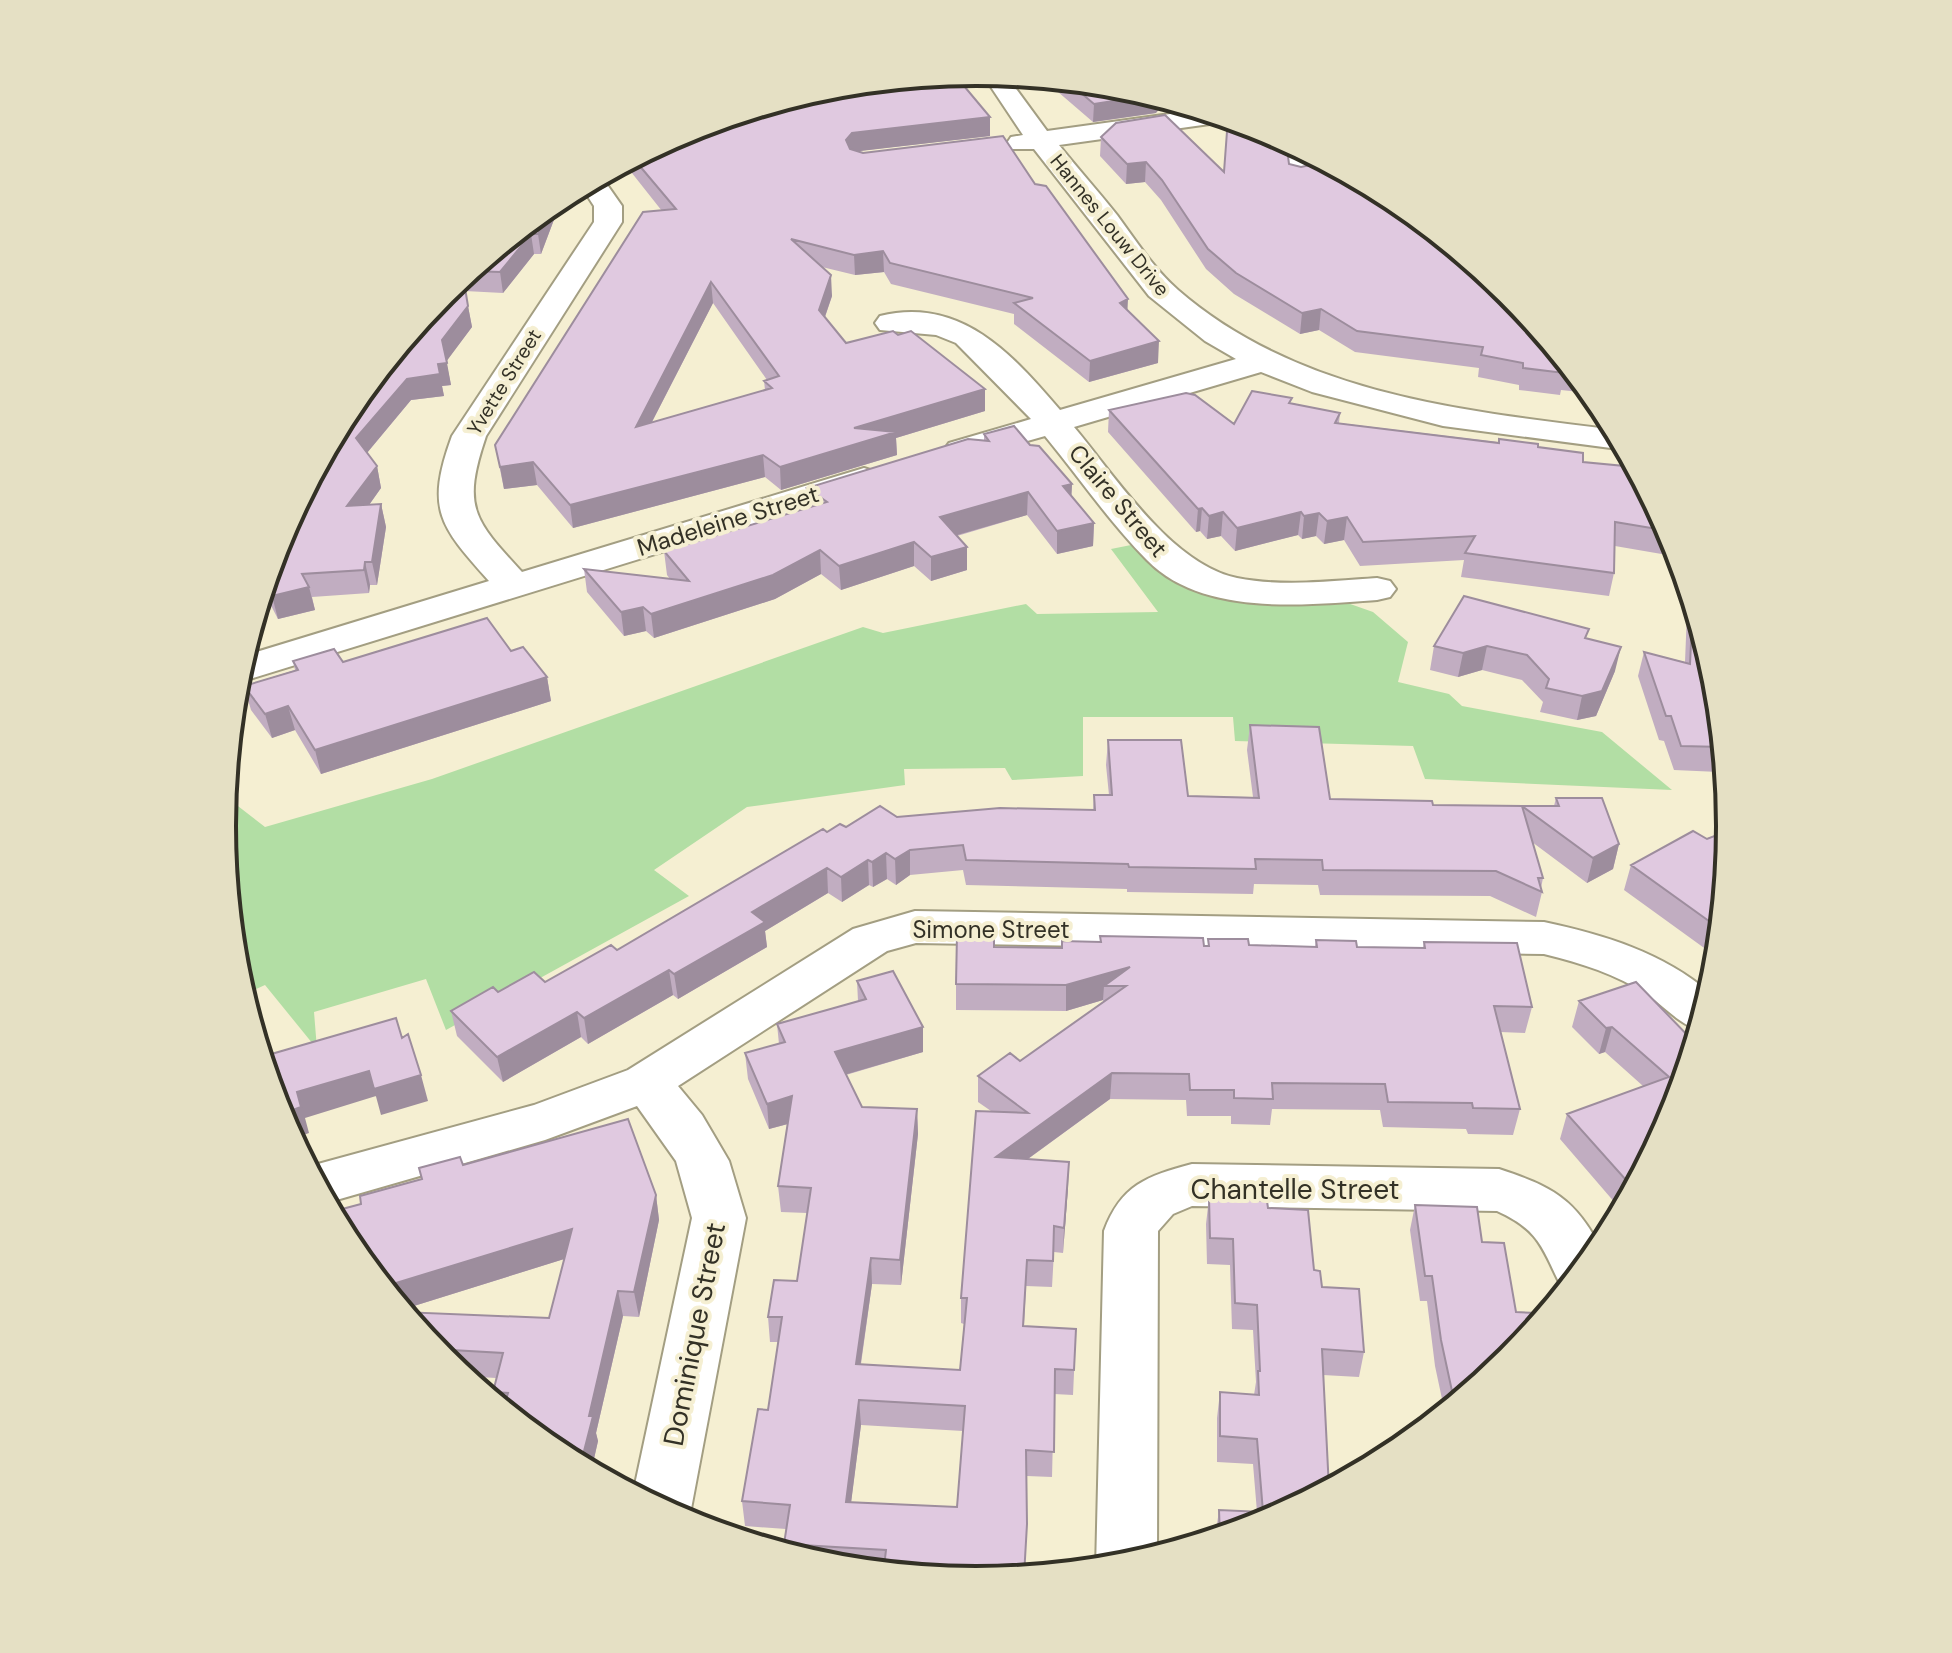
<svg xmlns="http://www.w3.org/2000/svg" width="1952" height="1653" viewBox="0 0 1952 1653" font-family="'DM Sans',sans-serif">
<rect width="100%" height="100%" fill="#f5efd2"/>
<!-- green -->
<path fill="#b2dea4" d="M 1136,544 L 1154,565 L 1336,599 L 1373,612 L 1408,642 L 1398,682 L 1449,694 L 1462,706 L 1602,732 L 1672,790 L 1425,779 L 1413,746 L 1235,741 L 1233,717 L 1083,717 L 1083,776 L 1012,780 L 1005,768 L 904,769 L 905,785 L 747,807 L 654,870 L 689,896 L 446,1030 L 426,979 L 314,1012 L 317,1049 L 265,985 L 243,995 L 236,973 L 222,826 L 225,796 L 265,827 L 432,779 L 863,627 L 883,633 L 1026,604 L 1037,614 L 1158,612 L 1111,549 Z"/>
<g fill="none" stroke-linecap="round" stroke-linejoin="round">
<defs>
<path id="minor" d="M 981,72 L 1006,75 L 1047,131 L 1199,110 L 1228,118 L 1217,123 L 1059,145 C 1078,169 1098,191 1117,215 C 1136,241 1154,269 1178,290 C 1299,395 1464,411 1615,430 L 1626,450 L 1443,426 L 1312,392 L 1261,372 L 1074,427 C 1116,477 1171,564 1237,578 C 1282,587 1331,581 1377,578 L 1390,581 L 1396,589 L 1390,597 L 1377,600 C 1306,605 1202,617 1147,560 C 1110,523 1079,477 1045,436 L 961,460 L 949,457 L 944,450 L 949,443 L 1031,419 L 956,343 L 936,335 L 880,330 L 875,323 L 880,316 C 961,296 1013,355 1060,410 L 1236,359 L 1205,341 L 1149,296 L 1034,149 L 1011,149 L 1007,143 L 1011,137 L 1023,135 Z
M 1291,144 L 1314,156 L 1314,176 L 1310,182 L 1300,184 L 1290,182 C 1284,173 1285,153 1291,144 Z
M 601,176 L 622,206 L 622,222 L 486,436 C 462,507 473,519 522,572 L 864,468 L 876,472 L 882,479 L 876,486 L 253,678 L 236,681 L 243,656 L 489,581 C 440,526 425,510 452,436 L 594,222 L 594,206 L 581,186 Z
M 915,911 L 1544,922 C 1604,935 1662,952 1710,993 L 1699,1030 C 1679,1024 1665,1007 1648,995 C 1616,974 1581,963 1544,954 L 916,943 L 887,951 L 678,1086 L 702,1115 L 729,1161 L 746,1218 L 691,1509 L 685,1522 L 633,1494 L 692,1218 L 676,1161 L 637,1106 L 545,1140 L 326,1203 L 307,1167 L 534,1105 L 628,1070 L 853,929 Z
M 1192,1164 L 1499,1169 C 1551,1186 1576,1199 1601,1249 L 1567,1289 L 1562,1288 C 1542,1249 1541,1231 1497,1211 L 1192,1206 L 1173,1214 L 1158,1231 L 1157,1556 L 1123,1567 L 1096,1569 L 1104,1231 C 1121,1185 1147,1176 1192,1164 Z"/>
</defs>
<!-- minor casing -->
<use href="#minor" stroke="#a39e82" stroke-width="4"/>
<!-- minor -->
<use href="#minor" fill="#fff" fill-rule="evenodd"/>
</g>
<!-- wall -->
<path fill="#c1adc1" fill-rule="evenodd" d="M 1043,79 L 1124,87 L 1156,113 L 1093,122 Z
M 688,129 L 990,136 L 858,151 L 1035,184 L 1128,310 L 1158,363 L 1089,382 L 1014,324 L 1014,314 L 891,284 L 884,272 L 855,275 L 822,267 L 832,296 L 825,317 L 846,343 L 898,335 L 985,389 L 985,411 L 896,438 L 897,455 L 781,490 L 765,477 L 573,528 L 537,485 L 504,489 L 495,445 L 662,211 L 624,163 ZM 713,303 L 767,380 L 764,381 L 765,390 L 652,422 Z
M 1265,130 L 1289,143 L 1287,149 L 1289,164 L 1301,167 L 1315,164 L 1316,162 L 1316,157 L 1396,199 L 1510,293 L 1582,381 L 1580,392 L 1561,390 L 1560,395 L 1519,390 L 1519,385 L 1478,377 L 1479,368 L 1355,352 L 1319,330 L 1300,334 L 1234,294 L 1206,269 L 1161,200 L 1145,182 L 1126,184 L 1100,156 L 1101,137 L 1224,172 Z
M 553,203 L 555,217 L 541,254 L 534,254 L 503,293 L 465,291 L 472,327 L 446,361 L 451,385 L 442,386 L 444,396 L 411,400 L 367,453 L 377,466 L 381,488 L 369,505 L 381,504 L 386,527 L 377,585 L 370,585 L 369,593 L 312,597 L 315,610 L 278,619 L 266,596 L 261,598 L 279,537 L 443,293 Z
M 1291,403 L 1340,413 L 1339,423 L 1538,447 L 1583,462 L 1635,467 L 1673,538 L 1679,557 L 1615,546 L 1614,573 L 1609,596 L 1461,577 L 1464,560 L 1360,566 L 1344,540 L 1324,544 L 1316,536 L 1302,539 L 1298,535 L 1235,551 L 1221,536 L 1207,539 L 1200,531 L 1196,532 L 1108,432 L 1109,410 L 1234,424 Z
M 984,434 L 1030,445 L 1072,484 L 1071,495 L 1094,523 L 1093,546 L 1057,554 L 1027,515 L 957,536 L 967,547 L 967,570 L 931,581 L 914,566 L 841,590 L 821,574 L 775,599 L 654,638 L 646,631 L 624,636 L 587,592 L 584,569 L 670,579 L 667,575 L 664,551 L 809,508 L 807,488 L 984,441 Z
M 1688,587 L 1716,680 L 1726,777 L 1719,772 L 1674,770 L 1664,741 L 1659,740 L 1638,676 L 1644,652 L 1685,662 Z
M 1587,638 L 1615,671 L 1596,716 L 1577,720 L 1540,712 L 1543,702 L 1522,680 L 1482,670 L 1458,677 L 1430,670 L 1434,646 Z
M 511,651 L 547,677 L 551,701 L 321,774 L 295,730 L 272,738 L 251,710 L 244,686 L 295,670 L 293,661 L 343,662 Z
M 1250,725 L 1330,799 L 1433,805 L 1554,806 L 1556,798 L 1619,844 L 1613,869 L 1587,883 L 1532,842 L 1543,878 L 1541,888 L 1542,892 L 1536,917 L 1490,896 L 1320,895 L 1318,885 L 1254,884 L 1253,894 L 1127,892 L 1127,889 L 966,885 L 963,870 L 910,875 L 896,885 L 887,879 L 873,887 L 869,885 L 842,902 L 828,893 L 765,931 L 767,947 L 678,999 L 673,995 L 588,1044 L 581,1037 L 503,1082 L 457,1036 L 451,1011 L 498,992 L 545,982 L 617,950 L 827,832 L 846,827 L 897,817 L 1093,810 L 1094,795 L 1109,795 L 1106,765 L 1108,740 L 1188,796 L 1253,797 L 1247,750 Z
M 1730,830 L 1718,958 L 1624,890 L 1631,865 Z
M 1100,936 L 1204,946 L 1208,946 L 1208,939 L 1249,945 L 1315,947 L 1316,940 L 1357,947 L 1423,948 L 1424,942 L 1532,1007 L 1525,1033 L 1500,1032 L 1520,1109 L 1513,1135 L 1468,1134 L 1466,1129 L 1383,1127 L 1380,1110 L 1272,1109 L 1270,1125 L 1231,1124 L 1231,1116 L 1187,1116 L 1186,1100 L 1110,1099 L 1028,1159 L 1068,1187 L 1063,1253 L 1054,1252 L 1052,1287 L 1026,1286 L 1024,1326 L 1076,1329 L 1073,1395 L 1054,1394 L 1052,1477 L 1027,1476 L 976,1581 L 828,1566 L 785,1553 L 784,1544 L 786,1529 L 745,1526 L 742,1501 L 768,1410 L 778,1342 L 770,1342 L 768,1317 L 797,1281 L 807,1213 L 781,1212 L 778,1186 L 788,1124 L 769,1129 L 748,1079 L 745,1053 L 779,1044 L 777,1024 L 858,1001 L 857,981 L 923,1027 L 923,1052 L 846,1075 L 862,1107 L 917,1109 L 918,1134 L 901,1285 L 872,1284 L 861,1364 L 960,1370 L 964,1324 L 961,1323 L 961,1298 L 991,1111 L 978,1102 L 978,1076 L 1020,1061 L 1103,1002 L 1103,1000 L 1066,1011 L 956,1010 L 956,984 L 994,947 L 1062,948 L 1100,942 ZM 861,1425 L 963,1431 L 957,1507 L 851,1502 Z
M 1579,1001 L 1695,1043 L 1673,1116 L 1622,1211 L 1560,1139 L 1567,1114 L 1643,1086 L 1605,1052 L 1599,1054 L 1572,1027 Z
M 463,1165 L 656,1195 L 659,1220 L 639,1317 L 623,1316 L 596,1433 L 598,1441 L 591,1472 L 556,1454 L 495,1403 L 493,1392 L 496,1378 L 462,1376 L 442,1360 L 403,1312 L 549,1318 L 564,1259 L 401,1310 L 348,1245 L 361,1204 L 422,1179 Z
M 1209,1198 L 1268,1208 L 1314,1270 L 1322,1287 L 1364,1352 L 1359,1377 L 1323,1375 L 1264,1524 L 1215,1539 L 1219,1510 L 1257,1512 L 1253,1464 L 1217,1462 L 1217,1418 L 1220,1392 L 1254,1395 L 1256,1382 L 1253,1330 L 1232,1329 L 1230,1265 L 1207,1264 L 1206,1224 Z
M 1415,1205 L 1482,1242 L 1516,1312 L 1509,1360 L 1445,1413 L 1435,1366 L 1427,1301 L 1420,1301 L 1410,1230 Z"/>
<!-- shaded-wall -->
<path fill="#9d8d9d" d="M 1152,95 L 1167,100 L 1156,113 L 1093,122 L 1094,104 Z
M 990,117 L 990,136 L 852,152 L 846,159 L 846,140 L 852,133 Z
M 1146,162 L 1145,182 L 1126,184 L 1127,164 Z
M 553,203 L 555,217 L 541,254 L 538,234 L 549,206 Z
M 531,234 L 534,254 L 503,293 L 500,272 Z
M 883,251 L 884,272 L 855,275 L 854,255 Z
M 831,275 L 832,296 L 820,331 L 819,310 Z
M 711,282 L 713,303 L 638,449 L 636,427 Z
M 1128,299 L 1127,320 L 1120,303 Z
M 468,306 L 472,327 L 446,362 L 442,340 Z
M 1321,309 L 1319,330 L 1300,334 L 1302,313 Z
M 1159,341 L 1158,363 L 1089,382 L 1090,361 Z
M 447,363 L 451,385 L 442,386 L 444,396 L 411,400 L 361,460 L 356,438 L 407,379 L 438,364 Z
M 985,389 L 985,411 L 896,438 L 897,455 L 781,490 L 780,467 L 854,428 Z
M 763,455 L 765,477 L 573,528 L 570,505 Z
M 533,462 L 537,485 L 504,489 L 500,467 Z
M 377,466 L 381,488 L 352,529 L 347,506 Z
M 1072,484 L 1071,507 L 1063,486 Z
M 1028,492 L 1027,515 L 940,540 L 940,517 Z
M 381,504 L 386,527 L 377,585 L 372,562 Z
M 1202,508 L 1200,531 L 1196,532 L 1198,509 Z
M 1223,512 L 1221,536 L 1207,539 L 1209,516 Z
M 1301,512 L 1298,535 L 1235,551 L 1237,528 Z
M 1319,513 L 1316,536 L 1302,539 L 1304,516 Z
M 1347,517 L 1344,540 L 1324,544 L 1327,521 Z
M 1094,523 L 1093,546 L 1057,554 L 1057,531 Z
M 914,542 L 914,566 L 841,590 L 839,566 Z
M 967,547 L 967,570 L 931,581 L 931,557 Z
M 820,550 L 821,574 L 775,599 L 654,638 L 651,614 Z
M 365,562 L 370,585 L 369,593 L 364,570 Z
M 309,587 L 315,610 L 278,619 L 272,596 Z
M 264,588 L 266,596 L 261,598 Z
M 643,607 L 646,631 L 624,636 L 621,612 Z
M 1487,646 L 1482,670 L 1458,677 L 1463,653 Z
M 1621,647 L 1615,671 L 1596,716 L 1577,720 L 1582,696 Z
M 547,677 L 551,701 L 321,774 L 315,750 Z
M 288,706 L 295,730 L 272,738 L 265,714 Z
M 1619,844 L 1613,869 L 1587,883 L 1593,858 Z
M 910,850 L 910,875 L 896,885 L 895,859 Z
M 886,853 L 887,879 L 873,887 L 872,862 Z
M 868,860 L 869,885 L 842,902 L 841,877 Z
M 827,868 L 828,893 L 765,931 L 767,947 L 678,999 L 674,974 L 752,912 Z
M 1130,967 L 1126,986 L 1104,986 L 1103,1000 L 1066,1011 L 1066,985 Z
M 669,970 L 673,995 L 588,1044 L 584,1018 Z
M 577,1012 L 581,1037 L 503,1082 L 497,1057 Z
M 923,1027 L 923,1052 L 837,1077 L 835,1052 Z
M 1612,1027 L 1605,1052 L 1599,1054 L 1606,1028 Z
M 369,1071 L 376,1096 L 305,1118 L 309,1133 L 292,1139 L 279,1115 L 297,1092 Z
M 1112,1073 L 1110,1099 L 996,1182 L 996,1157 Z
M 421,1075 L 428,1101 L 381,1115 L 374,1089 Z
M 792,1096 L 795,1122 L 769,1129 L 767,1104 Z
M 917,1109 L 918,1134 L 901,1285 L 900,1260 Z
M 1069,1162 L 1068,1187 L 1063,1253 L 1064,1228 Z
M 656,1195 L 659,1220 L 639,1317 L 634,1292 Z
M 572,1229 L 577,1255 L 401,1310 L 383,1287 Z
M 871,1258 L 872,1284 L 857,1389 L 856,1364 Z
M 618,1291 L 623,1316 L 596,1433 L 598,1441 L 591,1472 L 587,1470 L 583,1455 L 589,1416 Z
M 859,1400 L 861,1425 L 848,1527 L 846,1502 Z"/>
<!-- building -->
<path fill="#e0c9e0" stroke="#9d8d9d" stroke-width="2" fill-rule="evenodd" d="M 954,74 L 990,117 L 852,133 L 846,140 L 850,149 L 863,153 L 1003,136 L 1035,184 L 1046,186 L 1128,299 L 1120,303 L 1159,341 L 1090,361 L 1014,303 L 1033,298 L 890,263 L 883,251 L 854,255 L 791,239 L 831,275 L 819,310 L 846,343 L 893,331 L 898,335 L 911,331 L 985,389 L 854,428 L 896,432 L 780,467 L 763,455 L 570,505 L 533,462 L 500,467 L 495,445 L 643,212 L 676,209 L 633,158 L 688,129 L 829,86 ZM 711,282 L 779,376 L 764,381 L 772,388 L 636,427 Z
M 1067,81 L 1124,87 L 1152,95 L 1094,104 Z
M 1165,115 L 1224,172 L 1228,118 L 1265,130 L 1286,141 L 1289,164 L 1301,167 L 1315,164 L 1318,158 L 1396,199 L 1510,293 L 1572,369 L 1565,368 L 1564,373 L 1523,368 L 1523,363 L 1481,355 L 1483,347 L 1357,331 L 1321,309 L 1302,313 L 1236,273 L 1208,249 L 1162,180 L 1146,162 L 1127,164 L 1101,137 L 1116,123 Z
M 549,206 L 538,234 L 531,234 L 500,272 L 470,271 Z
M 463,276 L 468,306 L 442,340 L 447,363 L 438,364 L 440,374 L 407,379 L 356,438 L 377,466 L 347,506 L 381,504 L 372,562 L 365,562 L 364,570 L 302,574 L 309,587 L 272,596 L 265,583 L 279,537 L 349,407 L 443,293 Z
M 1252,391 L 1292,398 L 1289,403 L 1340,413 L 1335,423 L 1499,443 L 1499,439 L 1538,444 L 1538,447 L 1583,453 L 1583,462 L 1635,467 L 1669,531 L 1615,522 L 1614,573 L 1465,553 L 1475,536 L 1363,542 L 1347,517 L 1327,521 L 1319,513 L 1304,516 L 1301,512 L 1237,528 L 1223,512 L 1209,516 L 1202,508 L 1198,509 L 1109,410 L 1186,393 L 1195,395 L 1234,424 Z
M 1014,426 L 1030,445 L 1039,446 L 1072,484 L 1063,486 L 1094,523 L 1057,531 L 1028,492 L 940,517 L 967,547 L 931,557 L 914,542 L 839,566 L 820,550 L 773,575 L 651,614 L 643,607 L 621,612 L 584,569 L 689,581 L 664,551 L 827,502 L 807,488 L 968,439 L 989,441 L 984,434 Z
M 1464,596 L 1589,629 L 1585,638 L 1621,647 L 1602,691 L 1582,696 L 1546,688 L 1549,679 L 1527,655 L 1487,646 L 1463,653 L 1434,646 Z
M 1693,602 L 1716,680 L 1723,747 L 1681,746 L 1671,716 L 1666,716 L 1644,652 L 1690,664 Z
M 487,618 L 511,651 L 523,647 L 547,677 L 315,750 L 288,706 L 265,714 L 244,686 L 298,670 L 293,661 L 334,649 L 343,662 Z
M 1250,725 L 1319,727 L 1330,799 L 1432,801 L 1433,805 L 1522,806 L 1543,878 L 1538,878 L 1542,892 L 1496,871 L 1323,870 L 1322,860 L 1255,859 L 1256,869 L 1129,867 L 1128,864 L 966,860 L 963,845 L 910,850 L 895,859 L 886,853 L 872,862 L 868,860 L 841,877 L 827,868 L 752,912 L 765,922 L 674,974 L 669,970 L 584,1018 L 577,1012 L 497,1057 L 451,1011 L 493,987 L 498,992 L 534,972 L 545,982 L 611,945 L 617,950 L 823,829 L 827,832 L 840,824 L 846,827 L 880,806 L 897,817 L 1000,808 L 1095,810 L 1094,795 L 1112,795 L 1108,740 L 1181,740 L 1188,796 L 1259,798 Z
M 1556,798 L 1602,798 L 1619,844 L 1593,858 L 1522,806 L 1559,806 Z
M 1730,830 L 1720,929 L 1631,865 L 1693,831 L 1707,839 Z
M 957,934 L 994,935 L 994,947 L 1062,948 L 1062,941 L 1101,942 L 1100,936 L 1203,938 L 1204,946 L 1209,946 L 1208,939 L 1248,939 L 1249,945 L 1317,947 L 1316,940 L 1356,941 L 1357,947 L 1425,948 L 1424,942 L 1517,943 L 1532,1007 L 1494,1006 L 1520,1109 L 1473,1108 L 1472,1103 L 1388,1102 L 1385,1084 L 1272,1083 L 1273,1099 L 1234,1098 L 1234,1090 L 1190,1090 L 1189,1074 L 1112,1073 L 996,1157 L 1069,1162 L 1064,1228 L 1054,1226 L 1053,1261 L 1027,1260 L 1023,1326 L 1076,1329 L 1074,1370 L 1055,1369 L 1054,1452 L 1026,1450 L 1027,1524 L 1024,1576 L 976,1581 L 927,1576 L 928,1569 L 884,1567 L 886,1550 L 784,1544 L 790,1505 L 742,1501 L 758,1409 L 768,1410 L 782,1317 L 768,1317 L 774,1280 L 797,1281 L 811,1188 L 778,1186 L 792,1096 L 767,1104 L 745,1053 L 785,1042 L 777,1024 L 866,999 L 857,981 L 893,971 L 923,1027 L 835,1052 L 862,1107 L 917,1109 L 900,1260 L 871,1258 L 856,1364 L 960,1370 L 967,1298 L 961,1298 L 976,1111 L 1028,1113 L 978,1076 L 1010,1053 L 1020,1061 L 1126,986 L 1104,986 L 1130,967 L 1066,985 L 956,984 ZM 859,1400 L 965,1406 L 957,1507 L 846,1502 Z
M 1636,982 L 1695,1043 L 1673,1116 L 1634,1189 L 1567,1114 L 1669,1077 L 1612,1027 L 1606,1028 L 1579,1001 Z
M 396,1018 L 402,1038 L 408,1034 L 421,1075 L 374,1089 L 369,1071 L 297,1092 L 301,1107 L 279,1115 L 261,1057 Z
M 628,1119 L 656,1195 L 634,1292 L 618,1291 L 589,1416 L 593,1416 L 583,1455 L 556,1453 L 503,1410 L 508,1393 L 493,1392 L 503,1353 L 434,1349 L 403,1312 L 549,1318 L 572,1229 L 383,1287 L 348,1245 L 331,1212 L 361,1204 L 360,1196 L 422,1179 L 419,1168 L 460,1157 L 463,1165 Z
M 1209,1198 L 1267,1201 L 1268,1208 L 1308,1210 L 1314,1270 L 1320,1271 L 1322,1287 L 1359,1289 L 1364,1352 L 1322,1349 L 1329,1489 L 1264,1524 L 1220,1537 L 1219,1510 L 1263,1512 L 1257,1439 L 1220,1436 L 1220,1392 L 1259,1395 L 1258,1371 L 1260,1371 L 1257,1305 L 1235,1303 L 1233,1239 L 1210,1238 Z
M 1415,1205 L 1477,1207 L 1482,1242 L 1504,1243 L 1516,1312 L 1537,1313 L 1539,1324 L 1509,1360 L 1455,1405 L 1441,1340 L 1432,1276 L 1425,1276 Z"/>
<g text-anchor="middle" stroke-width="8" stroke-linejoin="round" paint-order="stroke">
<!-- far-street labels -->
<g font-size="20" fill="#333126" stroke="#f5efd2">
<text transform="translate(1110 225) rotate(51)" y="7">Hannes Louw Drive</text>
<text transform="translate(504 382) rotate(-58)" y="7">Yvette Street</text>
</g>
<!-- street labels -->
<g font-size="24" fill="#333126" stroke="#f5efd2">
<text transform="translate(1118 501) rotate(50)" y="8">Claire Street</text>
<text transform="translate(728 521) rotate(-17)" y="8">Madeleine Street</text>
<text x="991" y="938">Simone Street</text>
</g>
<!-- near-street labels -->
<g font-size="28" fill="#333126" stroke="#f5efd2">
<text x="1295" y="1199">Chantelle Street</text>
<text transform="translate(694 1334) rotate(-79)" y="10">Dominique Street</text>
</g>
</g>
<!-- crop -->
<path d="M0 0H1952V1653H0ZM236 826a740 740 0 1 1 1480 0a740 740 0 1 1-1480 0Z" fill="#e5e0c4" fill-rule="evenodd"/>
<path fill="none" stroke="#333126" stroke-width="4" d="M236 826a740 740 0 1 1 1480 0a740 740 0 1 1-1480 0Z"/>
</svg>
